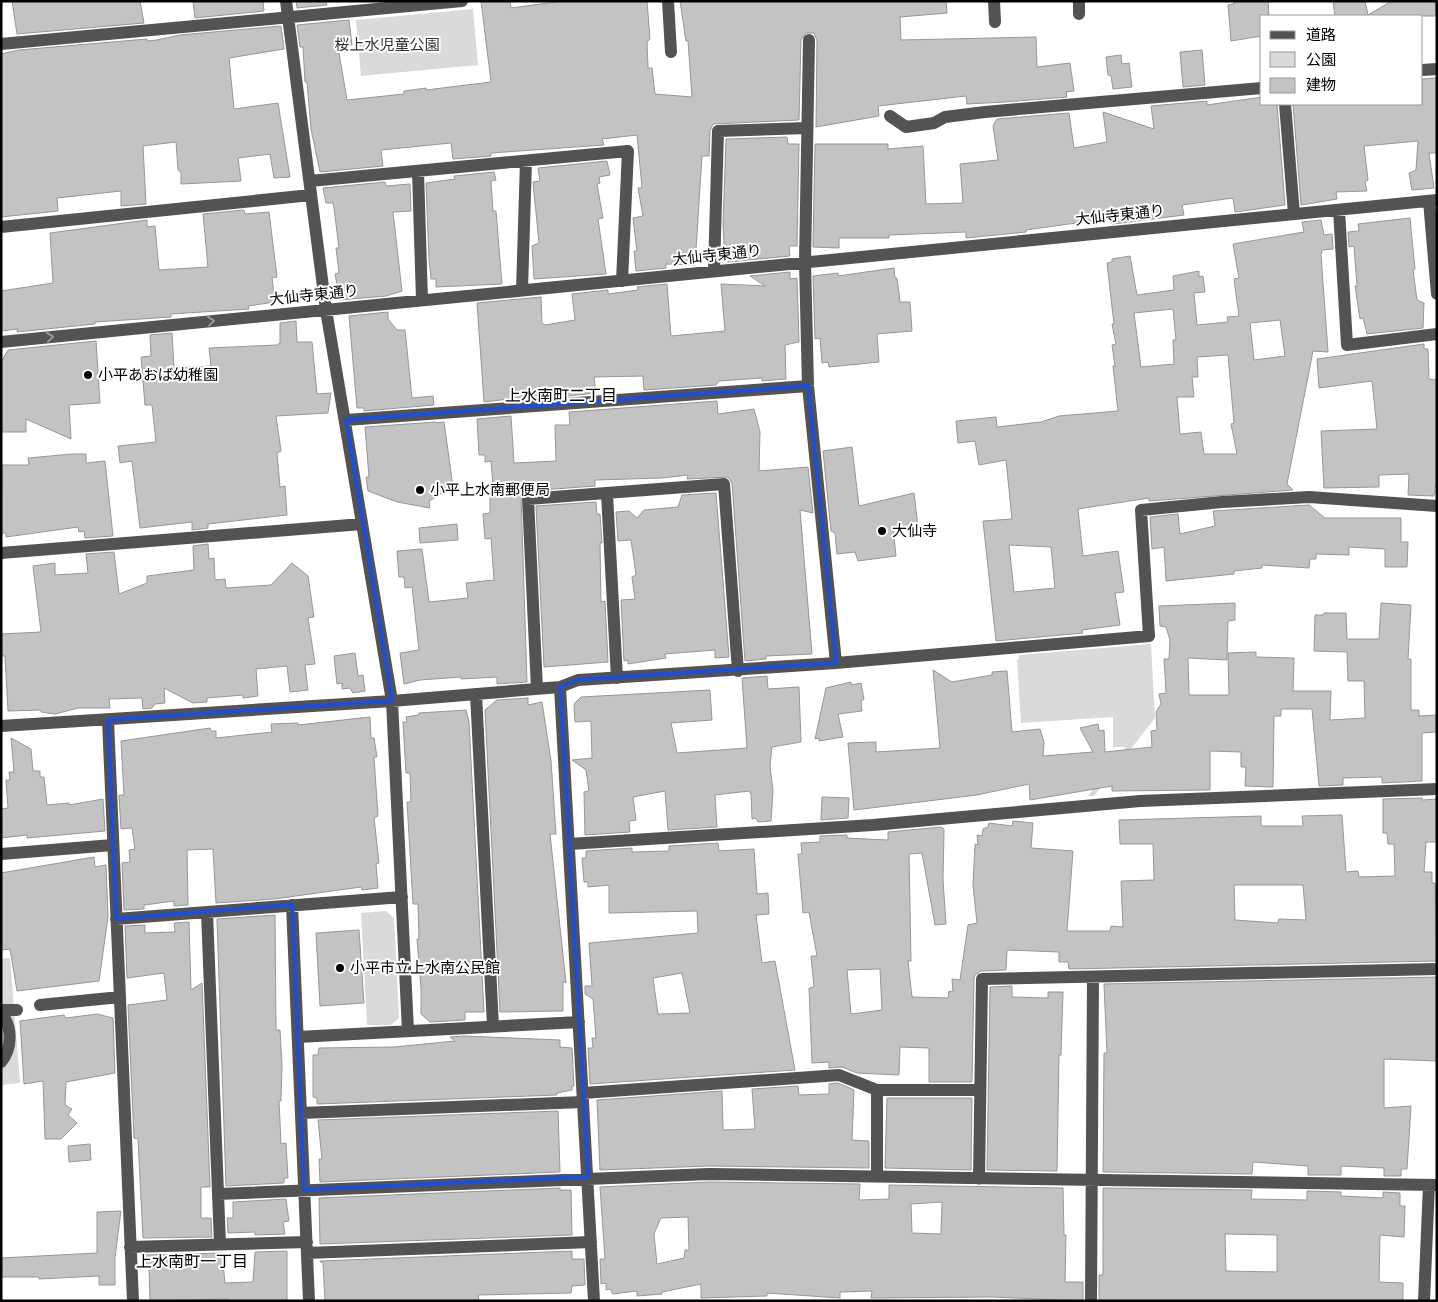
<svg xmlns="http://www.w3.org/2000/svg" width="1438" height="1302" viewBox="0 0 1438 1302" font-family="'Work Sans','Noto Sans JP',sans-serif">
<rect width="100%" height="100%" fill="#fff"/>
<!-- green -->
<path fill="#dadada" d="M 473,9 L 478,65 L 361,76 L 356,20 Z
M 1151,644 L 1155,718 L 1094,796 L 1088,796 L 1126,747 L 1113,747 L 1113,717 L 1021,723 L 1017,660 L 1019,659 L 1019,655 Z
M 386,911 L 394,918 L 399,1018 L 391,1025 L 367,1025 L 361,913 Z
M 10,958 L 20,1083 L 1,1085 L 1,959 Z"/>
<!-- building -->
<path fill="#c3c3c3" stroke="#979797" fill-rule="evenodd" d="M 12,1 L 140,1 L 144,23 L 17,34 Z
M 193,1 L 263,1 L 264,11 L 195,18 Z
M 296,1 L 326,1 L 327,5 L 297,8 Z
M 481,1 L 510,1 L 511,8 L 563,1 L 647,1 L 650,39 L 647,42 L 648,68 L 652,68 L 655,94 L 692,97 L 688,41 L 686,41 L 680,1 L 946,1 L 947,13 L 900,17 L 901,40 L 1036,37 L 1037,67 L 1070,63 L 1074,91 L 1066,92 L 1067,97 L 1005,102 L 967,104 L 966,96 L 878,106 L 879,116 L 816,127 L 817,40 L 814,33 L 806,33 L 801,40 L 799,120 L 713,124 L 710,131 L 709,156 L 702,156 L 695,265 L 666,264 L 666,268 L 636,271 L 634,251 L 637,251 L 633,218 L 643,216 L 638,188 L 642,188 L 637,135 L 602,139 L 604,145 L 491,153 L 491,156 L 453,159 L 451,143 L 381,150 L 383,166 L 320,172 L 311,129 L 307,82 L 305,82 L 303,47 L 300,47 L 297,25 L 349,20 L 352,45 L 338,47 L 347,100 L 404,94 L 404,91 L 426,88 L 426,90 L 491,82 Z
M 1234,1 L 1268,1 L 1269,16 L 1262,16 L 1262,36 L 1231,41 L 1228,5 L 1234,4 Z
M 1333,1 L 1365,1 L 1368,15 L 1392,1 L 1435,1 L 1436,16 L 1335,16 Z
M 281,26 L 284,49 L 229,58 L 234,109 L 278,103 L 290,177 L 274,178 L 270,154 L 238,158 L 241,181 L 181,184 L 181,172 L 178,170 L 176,142 L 143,146 L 146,204 L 121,206 L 121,191 L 57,198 L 58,211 L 1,217 L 1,54 L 19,50 L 147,39 L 147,41 L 157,40 L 180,35 Z
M 1202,50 L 1205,85 L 1183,87 L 1180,52 Z
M 1121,55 L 1122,64 L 1129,63 L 1132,87 L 1113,89 L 1111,76 L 1108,75 L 1106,57 Z
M 1437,78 L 1437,153 L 1429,153 L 1434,188 L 1412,190 L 1409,173 L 1416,170 L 1418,141 L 1364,146 L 1368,180 L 1365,182 L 1367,191 L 1336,192 L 1337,199 L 1301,205 L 1293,104 L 1422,104 L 1422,79 Z
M 1262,97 L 1262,104 L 1277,104 L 1285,205 L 1235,212 L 1233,198 L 1182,205 L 1184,215 L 1130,222 L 1112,224 L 1112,218 L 1026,230 L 1026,232 L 966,238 L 966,232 L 889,235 L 889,238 L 839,238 L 839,248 L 813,247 L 815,144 L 888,144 L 888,149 L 923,146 L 926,204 L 963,203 L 960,164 L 998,160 L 993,126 L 997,119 L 1069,113 L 1074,148 L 1107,142 L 1103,112 L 1154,129 L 1151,106 L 1207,101 L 1207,105 Z
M 787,137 L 788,144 L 799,144 L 797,246 L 789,246 L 790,256 L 728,262 L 725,259 L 723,224 L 726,139 Z
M 607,161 L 610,175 L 599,177 L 600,183 L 597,184 L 603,218 L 598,219 L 606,274 L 534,279 L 532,246 L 539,243 L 533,182 L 540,181 L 538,168 Z
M 494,172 L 496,180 L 491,181 L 493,211 L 496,211 L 502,284 L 436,287 L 436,279 L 431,279 L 429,259 L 426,183 L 455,179 L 454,176 Z
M 385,182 L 386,186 L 410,184 L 411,211 L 393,212 L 402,291 L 386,296 L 340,300 L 335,274 L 339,273 L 336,248 L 339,248 L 334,208 L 333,203 L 326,203 L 323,188 Z
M 244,210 L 245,214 L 269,212 L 277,277 L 272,278 L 275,302 L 248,306 L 249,309 L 171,314 L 171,317 L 95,322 L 95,324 L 17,332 L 18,329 L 1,331 L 1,291 L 53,283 L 50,233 L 147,220 L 147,227 L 155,226 L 159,270 L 208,267 L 203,214 Z
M 1410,218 L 1415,269 L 1413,270 L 1417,300 L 1424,303 L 1423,328 L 1367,334 L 1363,318 L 1360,319 L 1355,286 L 1357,286 L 1354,246 L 1349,247 L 1348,232 L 1359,231 L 1358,224 Z
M 1321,220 L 1324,235 L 1332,234 L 1333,249 L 1322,250 L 1321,255 L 1328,352 L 1313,351 L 1287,484 L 1293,490 L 1149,501 L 1149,498 L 1078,509 L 1083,556 L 1118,551 L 1124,592 L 1115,593 L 1120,625 L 1082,630 L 1083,633 L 996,641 L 983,521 L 1012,519 L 1006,460 L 979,465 L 975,441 L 958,443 L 956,421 L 996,417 L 997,427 L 1041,422 L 1059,416 L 1118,411 L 1113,366 L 1115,366 L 1112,345 L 1116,344 L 1112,324 L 1114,324 L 1107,263 L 1112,262 L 1112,259 L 1130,256 L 1137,295 L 1174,290 L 1173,276 L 1199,271 L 1199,277 L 1203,276 L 1205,292 L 1194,293 L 1197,325 L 1228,322 L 1227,317 L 1239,316 L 1234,279 L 1239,278 L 1233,244 L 1304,232 L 1302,222 ZM 1173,309 L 1176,340 L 1173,340 L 1174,364 L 1141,367 L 1134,313 ZM 1280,320 L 1285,356 L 1254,360 L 1250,323 ZM 1228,355 L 1234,423 L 1231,424 L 1237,454 L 1204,454 L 1201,432 L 1180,434 L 1177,397 L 1194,397 L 1192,377 L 1198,377 L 1197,357 ZM 1009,545 L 1051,547 L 1055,588 L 1014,592 Z
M 894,268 L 895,278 L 897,278 L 900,302 L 910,302 L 912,331 L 877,334 L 879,362 L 829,367 L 828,362 L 822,363 L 820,338 L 815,339 L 813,276 L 838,273 L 838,276 Z
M 790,272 L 790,279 L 797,278 L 799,342 L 785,345 L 786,379 L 762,381 L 762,378 L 719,381 L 716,385 L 644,390 L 643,376 L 594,377 L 596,393 L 568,396 L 568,392 L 484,402 L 477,303 L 541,297 L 542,323 L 545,325 L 575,320 L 572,294 L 608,290 L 608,294 L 638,290 L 637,287 L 667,284 L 671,336 L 725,331 L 721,284 L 765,286 L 750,276 Z
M 388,312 L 388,319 L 397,330 L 405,330 L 412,398 L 433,396 L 434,405 L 364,411 L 364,408 L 357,408 L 349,316 Z
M 296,321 L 297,342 L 312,342 L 317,394 L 331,393 L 328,413 L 276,416 L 281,451 L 277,453 L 280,487 L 285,486 L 287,515 L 208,524 L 208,528 L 192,530 L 192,522 L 140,528 L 132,461 L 120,463 L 118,446 L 156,442 L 152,405 L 145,405 L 141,357 L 151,356 L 150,335 L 172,333 L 174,368 L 211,366 L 209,348 L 277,345 L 280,343 L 280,323 Z
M 96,341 L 100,403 L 69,405 L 71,439 L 26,419 L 26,432 L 1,432 L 1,362 L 8,350 Z
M 1424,344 L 1424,349 L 1428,349 L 1429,379 L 1437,380 L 1437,480 L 1434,496 L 1408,495 L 1409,474 L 1379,475 L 1379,487 L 1324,488 L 1321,431 L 1377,429 L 1372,381 L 1319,388 L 1317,359 Z
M 717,401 L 718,414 L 754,409 L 760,432 L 759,471 L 808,467 L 813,513 L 800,510 L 812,654 L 766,656 L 766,659 L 745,661 L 732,483 L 728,477 L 687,479 L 688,475 L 662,478 L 595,480 L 595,486 L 527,491 L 521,496 L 527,682 L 497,684 L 497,677 L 461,679 L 461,677 L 420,680 L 404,684 L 400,653 L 419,650 L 412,587 L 405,588 L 404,577 L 399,577 L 397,551 L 422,549 L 429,602 L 468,598 L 466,583 L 494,580 L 491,538 L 485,539 L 483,514 L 490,513 L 490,497 L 494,497 L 491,461 L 485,462 L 485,455 L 479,455 L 477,419 L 511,416 L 514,463 L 556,461 L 555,425 L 570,425 L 569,412 Z
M 436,422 L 436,423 L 444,422 L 453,487 L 429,501 L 430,508 L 397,502 L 368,491 L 366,477 L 369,477 L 365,427 Z
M 852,447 L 859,506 L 914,493 L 918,527 L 893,528 L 896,556 L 858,561 L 855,552 L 837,554 L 835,533 L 831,531 L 823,451 Z
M 72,454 L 86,454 L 86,463 L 105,461 L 113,536 L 85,538 L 84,531 L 79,532 L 78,527 L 6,537 L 6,533 L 1,533 L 2,465 L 29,465 L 28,458 Z
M 716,493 L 729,657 L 715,658 L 715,650 L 665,654 L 666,658 L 628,664 L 628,660 L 624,661 L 621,600 L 635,599 L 632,577 L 636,575 L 631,540 L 618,541 L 616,512 L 629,511 L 637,518 L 644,510 L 678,507 L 682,495 Z
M 596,502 L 597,514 L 600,514 L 602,543 L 600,543 L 601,602 L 605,601 L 608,662 L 544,667 L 536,506 Z
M 1309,505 L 1325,518 L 1401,518 L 1401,542 L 1408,542 L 1407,567 L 1385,567 L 1385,549 L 1349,547 L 1349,555 L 1316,554 L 1316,559 L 1310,559 L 1309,568 L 1262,565 L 1262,568 L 1234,571 L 1234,574 L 1166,581 L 1164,547 L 1152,549 L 1150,517 L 1178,514 L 1180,534 L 1215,526 L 1213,511 Z
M 457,524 L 458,540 L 420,543 L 419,528 Z
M 208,544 L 209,559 L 214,558 L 215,580 L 225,579 L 226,588 L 271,585 L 292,563 L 308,576 L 314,617 L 308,618 L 315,664 L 305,665 L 308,690 L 290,692 L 287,666 L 256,669 L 258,696 L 243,698 L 243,695 L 207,698 L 207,702 L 193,703 L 164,688 L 165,703 L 155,704 L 152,708 L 143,709 L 142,698 L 109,699 L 110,708 L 78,708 L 55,714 L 41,712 L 41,710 L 8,711 L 5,656 L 1,656 L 1,634 L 41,632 L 33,566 L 55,563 L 55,575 L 88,573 L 86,554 L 114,552 L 119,594 L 147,583 L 147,576 L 194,570 L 193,546 Z
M 1235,603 L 1235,620 L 1228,621 L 1227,660 L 1188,658 L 1189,695 L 1229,695 L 1228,653 L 1256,652 L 1256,657 L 1294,658 L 1293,691 L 1331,691 L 1330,720 L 1365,718 L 1364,681 L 1348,681 L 1347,652 L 1314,651 L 1315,615 L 1323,615 L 1324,613 L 1346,613 L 1347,639 L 1379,639 L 1381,603 L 1411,605 L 1408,659 L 1411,659 L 1411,710 L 1419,710 L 1419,716 L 1437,715 L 1437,732 L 1422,733 L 1422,781 L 1382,783 L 1382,777 L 1343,778 L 1343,785 L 1319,786 L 1312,709 L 1281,709 L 1281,716 L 1274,716 L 1273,787 L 1245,786 L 1246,767 L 1241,767 L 1241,752 L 1210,751 L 1210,790 L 1112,791 L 1112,786 L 1030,800 L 1029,784 L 977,795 L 854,810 L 848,743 L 876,742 L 876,752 L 940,748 L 933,670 L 952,682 L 992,675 L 992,672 L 1007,671 L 1012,732 L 1040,729 L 1044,742 L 1043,756 L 1093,752 L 1080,728 L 1098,724 L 1099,731 L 1104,730 L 1105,752 L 1152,747 L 1151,731 L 1157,730 L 1156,712 L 1161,704 L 1159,694 L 1166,693 L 1164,659 L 1169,659 L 1170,640 L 1166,627 L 1160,626 L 1159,606 Z
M 355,653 L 358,676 L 363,675 L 365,691 L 353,693 L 350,688 L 342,689 L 342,683 L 337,684 L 334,656 Z
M 767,676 L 768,689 L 799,687 L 801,742 L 772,747 L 770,766 L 773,791 L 771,821 L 758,822 L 756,818 L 752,819 L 751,794 L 749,791 L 715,795 L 717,827 L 668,830 L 665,791 L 633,797 L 636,820 L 629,821 L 630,832 L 585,835 L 584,792 L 589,791 L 586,770 L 572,760 L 592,758 L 591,721 L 575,722 L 574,704 L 581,697 L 710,690 L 712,720 L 671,723 L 677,753 L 747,748 L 742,678 Z
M 851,682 L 851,685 L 861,683 L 864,699 L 861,701 L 862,711 L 838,714 L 843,737 L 819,741 L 819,738 L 815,739 L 826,688 Z
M 528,698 L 528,705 L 542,702 L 551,761 L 556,834 L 550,834 L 566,983 L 563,981 L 563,1011 L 500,1012 L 485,710 L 497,700 Z
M 466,710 L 469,722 L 484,1012 L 465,1012 L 465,1020 L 430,1022 L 421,1014 L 421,988 L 417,939 L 419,939 L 418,904 L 413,904 L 407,802 L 411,802 L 410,773 L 406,773 L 403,722 L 407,722 L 406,717 L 419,715 L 419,713 Z
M 370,717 L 371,738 L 374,738 L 377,757 L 374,757 L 378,816 L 374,818 L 379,863 L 376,864 L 378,888 L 362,890 L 361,887 L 274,899 L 216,903 L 213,849 L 187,850 L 188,905 L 174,906 L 174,901 L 144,905 L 144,909 L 124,910 L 122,863 L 130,862 L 129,850 L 135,849 L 132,828 L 121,829 L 119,795 L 124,795 L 121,741 L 210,728 L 211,731 L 216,731 L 216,738 L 272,732 L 271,724 L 298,723 L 298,725 Z
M 11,738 L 31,749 L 33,771 L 40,771 L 40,777 L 44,777 L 47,805 L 69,803 L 69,805 L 103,799 L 105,831 L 27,838 L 27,835 L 1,838 L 1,809 L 8,808 L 6,780 L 10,780 L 9,772 L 14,772 Z
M 822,797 L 849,798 L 848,818 L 821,820 Z
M 1422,798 L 1422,800 L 1437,799 L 1437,842 L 1426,842 L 1424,872 L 1432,872 L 1432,883 L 1435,883 L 1437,961 L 1069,969 L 1068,962 L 1059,962 L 1059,952 L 1007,950 L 1006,970 L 981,971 L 975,975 L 974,978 L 972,1082 L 929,1082 L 929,1048 L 900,1047 L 899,1075 L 857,1073 L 842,1067 L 829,1068 L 829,1062 L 812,1063 L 809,988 L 814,987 L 811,956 L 817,956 L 809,912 L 803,913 L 798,854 L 802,854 L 801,843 L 820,842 L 820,836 L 847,835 L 847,838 L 888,840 L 888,832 L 941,827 L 944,829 L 943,880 L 946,924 L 935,925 L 922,853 L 909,854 L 911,961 L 908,961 L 912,997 L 948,998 L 949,991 L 953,992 L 952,979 L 960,980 L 968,925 L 977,923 L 973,885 L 975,844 L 978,845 L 977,835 L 982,836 L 983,829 L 988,827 L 989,823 L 1012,826 L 1013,821 L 1033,823 L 1031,848 L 1073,851 L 1067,931 L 1110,931 L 1111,926 L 1123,927 L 1121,881 L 1154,880 L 1153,844 L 1120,844 L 1119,820 L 1261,816 L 1261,826 L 1303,826 L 1302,816 L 1342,815 L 1346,872 L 1358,871 L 1359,877 L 1395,876 L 1394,844 L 1388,844 L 1387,833 L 1383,833 L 1383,799 ZM 1234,885 L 1303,885 L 1306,920 L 1279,919 L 1278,923 L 1235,920 ZM 880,969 L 882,1010 L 851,1014 L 847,970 Z
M 718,843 L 719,851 L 754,849 L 757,894 L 768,893 L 769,914 L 756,915 L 762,963 L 775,961 L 795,1070 L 590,1084 L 588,1048 L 593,1048 L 592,1038 L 596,1038 L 593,999 L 585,994 L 585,986 L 592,986 L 589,943 L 698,933 L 697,911 L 609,913 L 609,885 L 588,887 L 588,882 L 584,882 L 582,858 L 586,858 L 586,851 L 632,848 L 632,852 L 669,851 L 669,846 ZM 682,973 L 690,1013 L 658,1014 L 653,978 Z
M 94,857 L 95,867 L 106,865 L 108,917 L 99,981 L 17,991 L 10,949 L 1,950 L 1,873 Z
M 275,915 L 276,1030 L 280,1030 L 282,1065 L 281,1101 L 279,1101 L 281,1144 L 286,1143 L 288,1178 L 284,1178 L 284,1183 L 226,1186 L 217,919 Z
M 189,922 L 191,990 L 202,983 L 210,1187 L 201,1187 L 201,1218 L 211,1218 L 212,1237 L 143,1238 L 138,1139 L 134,1138 L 128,1005 L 167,1000 L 164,973 L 127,978 L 125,926 L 145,925 L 145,933 L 175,932 L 174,923 Z
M 359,930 L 364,1003 L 320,1006 L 316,933 Z
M 1437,977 L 1437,1061 L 1384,1059 L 1384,1108 L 1411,1106 L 1407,1169 L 1401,1169 L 1401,1176 L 1384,1176 L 1384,1168 L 1341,1166 L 1341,1175 L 1308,1175 L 1308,1166 L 1253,1162 L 1252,1174 L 1103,1172 L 1104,1053 L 1107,1053 L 1104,984 Z
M 1012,986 L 1012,997 L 1048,998 L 1048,992 L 1063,992 L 1061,1055 L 1059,1055 L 1057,1171 L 987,1170 L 990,987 Z
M 97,1014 L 113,1018 L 115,1073 L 66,1082 L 65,1105 L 72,1109 L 68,1115 L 77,1123 L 61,1139 L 45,1139 L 43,1081 L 24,1084 L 20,1021 L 64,1015 L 66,1018 Z
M 464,1036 L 560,1040 L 560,1047 L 572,1048 L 574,1086 L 572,1086 L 572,1090 L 557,1093 L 557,1095 L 317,1104 L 317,1098 L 313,1097 L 313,1055 L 318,1055 L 319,1048 L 394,1047 L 455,1041 L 450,1037 Z
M 838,1083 L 854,1090 L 852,1140 L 869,1141 L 869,1168 L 709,1166 L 600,1170 L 597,1100 L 722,1091 L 723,1130 L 755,1129 L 752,1089 L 798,1086 L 799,1095 L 829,1094 L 829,1084 Z
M 887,1098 L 972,1098 L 971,1170 L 885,1168 Z
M 558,1111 L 560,1172 L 320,1182 L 319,1159 L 322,1159 L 318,1120 Z
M 90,1144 L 91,1160 L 69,1162 L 68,1146 Z
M 709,1182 L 860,1184 L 859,1200 L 889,1199 L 889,1185 L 1063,1188 L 1064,1235 L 1066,1235 L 1065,1282 L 1083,1282 L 1083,1301 L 992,1297 L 871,1298 L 872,1291 L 840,1292 L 840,1298 L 767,1293 L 767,1296 L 701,1298 L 701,1284 L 662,1292 L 662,1294 L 637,1296 L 637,1291 L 613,1294 L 610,1289 L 606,1290 L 606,1283 L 601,1284 L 600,1259 L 605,1259 L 600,1187 ZM 942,1202 L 941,1234 L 912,1233 L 911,1204 ZM 688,1217 L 689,1250 L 685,1250 L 684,1258 L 657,1264 L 654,1234 L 661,1218 Z
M 560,1188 L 560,1190 L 571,1190 L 572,1235 L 320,1244 L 319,1198 Z
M 1103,1188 L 1252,1190 L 1251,1199 L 1307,1200 L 1307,1191 L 1341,1192 L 1341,1196 L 1383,1198 L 1383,1192 L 1400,1193 L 1400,1206 L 1405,1206 L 1404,1237 L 1380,1235 L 1379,1282 L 1403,1283 L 1403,1301 L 1099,1301 L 1099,1275 L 1103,1275 ZM 1225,1234 L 1277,1235 L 1277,1272 L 1226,1271 Z
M 286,1199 L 289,1221 L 283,1222 L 285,1234 L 255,1235 L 255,1232 L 228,1233 L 227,1218 L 233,1218 L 233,1202 Z
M 121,1211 L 115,1257 L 115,1285 L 99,1285 L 99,1276 L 39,1279 L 39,1277 L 1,1277 L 1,1258 L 97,1253 L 97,1212 Z
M 287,1251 L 287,1301 L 229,1301 L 229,1299 L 150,1301 L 149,1268 L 146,1269 L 144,1255 L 222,1253 L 225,1283 L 253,1282 L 255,1252 Z
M 572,1251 L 572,1259 L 584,1259 L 585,1285 L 572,1286 L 571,1293 L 478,1295 L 479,1300 L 468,1301 L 325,1301 L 323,1262 L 320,1262 L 320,1261 Z"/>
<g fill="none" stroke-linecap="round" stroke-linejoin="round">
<!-- minor -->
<path stroke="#535353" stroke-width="12" d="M 286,1 L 326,310 L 392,701 L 408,1031
M 668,1 L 671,52
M 994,1 L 995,22
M 1079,1 L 1079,14
M 809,40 L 805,262 L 808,386 L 836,663
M 1,44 L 462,1
M 1422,70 L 1437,69
M 1285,104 L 1294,214
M 890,116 L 906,127 L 934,123 L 945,117 L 985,112 L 1262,88
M 418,172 L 422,300
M 310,181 L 628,151 L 622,281
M 1429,201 L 1437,294
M 1339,210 L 1347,345 L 1437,334
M 1,227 L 311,195
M 714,271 L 718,131 L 807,128
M 522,290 L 526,161
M 1,342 L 1437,200
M 346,420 L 808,386
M 607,494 L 617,678
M 1,553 L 362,524
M 560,687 L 594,1301
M 537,689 L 528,499 L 724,484 L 738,671
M 476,694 L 493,1026
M 108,720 L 133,1301
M 1,726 L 392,701 L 560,687 L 578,680 L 836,663 L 1149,636 L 1141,510 L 1222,502 L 1309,497 L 1437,506
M 569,844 L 873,825 L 1140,801 L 1437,789
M 1,854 L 113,845
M 292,905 L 309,1301
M 207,912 L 220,1244
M 116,919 L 402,897
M 40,1005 L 120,997
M 1,1010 L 17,1010
M 1,1013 C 13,1027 12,1049 1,1062
M 298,1037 L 579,1022
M 583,1093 L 839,1075 L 877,1090 L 980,1090
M 301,1113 L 583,1102
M 877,1176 L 877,1090
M 979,1179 L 982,979 L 1437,969
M 218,1194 L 709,1174 L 1437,1185
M 130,1247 L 307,1242
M 307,1253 L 591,1242
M 1091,1301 L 1093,977
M 1424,1301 L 1429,1185"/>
</g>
<!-- one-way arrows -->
<defs><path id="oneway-chevron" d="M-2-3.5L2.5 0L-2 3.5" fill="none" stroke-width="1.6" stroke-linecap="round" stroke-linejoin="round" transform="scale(1.25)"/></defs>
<g stroke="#989898">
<use href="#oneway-chevron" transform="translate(211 321) rotate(-6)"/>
<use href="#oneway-chevron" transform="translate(50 337) rotate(-6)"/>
</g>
<!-- marked area -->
<path fill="none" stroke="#1d4ed8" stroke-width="4" stroke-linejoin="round" d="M 808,386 L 836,663 L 578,680 L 560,687 L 588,1177 L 304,1190 L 292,905 L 116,919 L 108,720 L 392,701 L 346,420 Z"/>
<!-- markers -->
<g fill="#000" stroke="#fff" stroke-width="2">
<circle cx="88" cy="375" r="5"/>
<circle cx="420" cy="490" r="5"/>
<circle cx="882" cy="531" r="5"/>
<circle cx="340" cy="968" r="5"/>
</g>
<g text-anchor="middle" stroke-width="4" stroke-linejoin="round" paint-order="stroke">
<!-- park labels -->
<g font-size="15" fill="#313131" stroke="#fff">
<text x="387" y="50">桜上水児童公園</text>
</g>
<!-- street labels -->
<g font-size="15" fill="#000" stroke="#fff">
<text transform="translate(1120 215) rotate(-6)" y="5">大仙寺東通り</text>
<text transform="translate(717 255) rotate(-6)" y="5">大仙寺東通り</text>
<text transform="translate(314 295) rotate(-6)" y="5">大仙寺東通り</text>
</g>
<!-- poi labels -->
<g font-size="15" fill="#000" stroke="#fff" text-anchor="start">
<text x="98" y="380">小平あおば幼稚園</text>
<text x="430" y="495">小平上水南郵便局</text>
<text x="892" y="536">大仙寺</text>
<text x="350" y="973">小平市立上水南公民館</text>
</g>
<!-- neighbourhood labels -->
<g font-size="16" fill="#000" stroke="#fff">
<text x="561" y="401">上水南町二丁目</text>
<text x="192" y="1267">上水南町一丁目</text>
</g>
</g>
<!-- border -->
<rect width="1438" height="1302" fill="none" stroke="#000000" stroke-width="5"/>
<!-- legend -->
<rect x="1260" y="15" width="162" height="90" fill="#ffffff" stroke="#999999"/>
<rect x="1270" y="31" width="25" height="8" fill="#535353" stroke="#999999"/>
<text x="1306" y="40" font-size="15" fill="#000000">道路</text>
<rect x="1270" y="52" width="25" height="15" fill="#dadada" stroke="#999999"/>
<text x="1306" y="65" font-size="15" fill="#000000">公園</text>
<rect x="1270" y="78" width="25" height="15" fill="#c3c3c3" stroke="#999999"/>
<text x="1306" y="90" font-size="15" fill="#000000">建物</text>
</svg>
